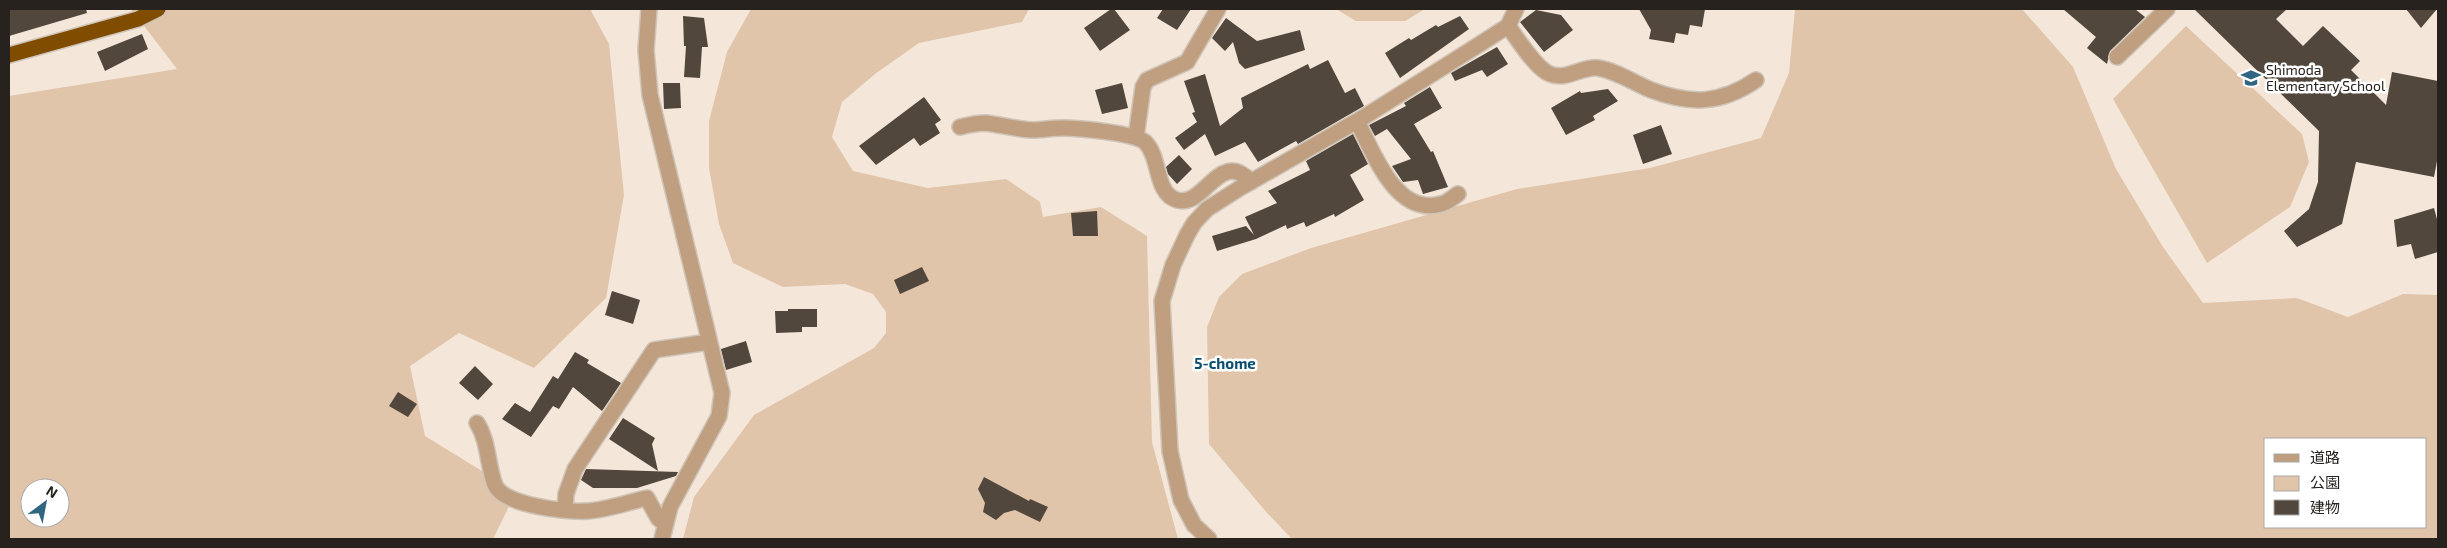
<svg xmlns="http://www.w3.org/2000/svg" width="2447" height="548" viewBox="0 0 2447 548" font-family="'Exo 2','Noto Sans JP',sans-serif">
<rect width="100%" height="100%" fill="#f4e7da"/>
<!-- green -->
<path fill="#e0c5ab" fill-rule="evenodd" d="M 131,9 L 590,9 L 609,44 L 624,195 L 606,298 L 534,368 L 459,333 L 410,366 L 425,436 L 516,492 L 493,539 L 9,539 L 9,96 L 177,69 ZM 30,488 L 60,488 L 60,518 L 30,518 Z
M 751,9 L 1029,9 L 1022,22 L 919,43 L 875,74 L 842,102 L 832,137 L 853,171 L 928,188 L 1006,179 L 1040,202 L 1043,217 L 1101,207 L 1147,236 L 1152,442 L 1178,539 L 683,539 L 694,497 L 754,415 L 874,348 L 886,333 L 886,312 L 873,294 L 845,284 L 783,287 L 733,263 L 719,224 L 709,168 L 709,121 L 727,52 Z
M 1336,9 L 1425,9 L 1405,21 L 1356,21 Z
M 1795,9 L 2022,9 L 2073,67 L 2116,169 L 2163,247 L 2203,303 L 2297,298 L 2348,317 L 2403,294 L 2438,295 L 2438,539 L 1292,539 L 1267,513 L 1209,444 L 1207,327 L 1219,297 L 1242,274 L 1311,248 L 1517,189 L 1650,168 L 1761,138 L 1789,73 ZM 2266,439 L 2426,439 L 2426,527 L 2266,527 Z
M 2186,26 L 2302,134 L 2309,162 L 2290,207 L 2207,263 L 2113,99 Z"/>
<!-- building -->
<path fill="#51473c" d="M 9,9 L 86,9 L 87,13 L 9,36 Z
M 1111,9 L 1114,9 L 1130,30 L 1100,51 L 1084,28 Z
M 1163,9 L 1191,9 L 1177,30 L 1157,18 Z
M 1639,9 L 1705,9 L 1702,27 L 1690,25 L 1688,35 L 1676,33 L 1674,43 L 1649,39 L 1651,30 Z
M 2063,9 L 2135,9 L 2145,17 L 2110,51 L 2107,64 L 2087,48 L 2096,37 Z
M 2194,9 L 2287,9 L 2276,19 L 2303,46 L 2323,26 L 2360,61 L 2351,70 L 2386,105 L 2392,72 L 2438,81 L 2438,156 L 2434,177 L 2356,162 L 2342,224 L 2297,247 L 2284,231 L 2309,209 L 2318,182 L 2319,131 Z
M 2406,9 L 2437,9 L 2421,28 Z
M 1536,10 L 1561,15 L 1573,30 L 1544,52 L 1520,22 Z
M 683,16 L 704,18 L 708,47 L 702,47 L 700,78 L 684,77 L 686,46 L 684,46 Z
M 1460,16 L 1469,29 L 1400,78 L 1385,53 L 1409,38 L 1411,40 L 1436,25 L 1438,27 Z
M 1226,18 L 1257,41 L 1300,30 L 1305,50 L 1245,69 L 1239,63 L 1233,42 L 1225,51 L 1212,38 Z
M 142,34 L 148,49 L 105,71 L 97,52 Z
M 1497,47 L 1508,64 L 1487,77 L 1482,70 L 1455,81 L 1451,73 Z
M 1328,60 L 1345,93 L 1355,88 L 1364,106 L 1298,144 L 1296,141 L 1258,162 L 1245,142 L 1215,156 L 1205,134 L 1184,150 L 1175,138 L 1197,122 L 1192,113 L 1195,112 L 1184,81 L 1205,74 L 1220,126 L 1243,108 L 1241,98 L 1308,64 L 1310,69 Z
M 663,83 L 680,83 L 681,108 L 664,109 Z
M 1122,83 L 1128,108 L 1102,114 L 1095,90 Z
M 1430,87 L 1442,108 L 1414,124 L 1431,152 L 1433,151 L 1448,187 L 1423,194 L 1418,180 L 1403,182 L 1392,166 L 1411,159 L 1387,129 L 1375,136 L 1369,125 L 1406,106 L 1404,103 Z
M 1608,89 L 1618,101 L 1593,116 L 1595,120 L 1566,135 L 1551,108 L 1580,91 L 1581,93 Z
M 924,97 L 941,120 L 935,124 L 940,133 L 920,146 L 914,138 L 876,165 L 859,146 Z
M 1661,125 L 1672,154 L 1643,164 L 1633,135 Z
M 1353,134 L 1368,164 L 1350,175 L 1364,200 L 1335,217 L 1334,214 L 1306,227 L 1304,222 L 1287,229 L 1286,225 L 1256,239 L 1217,251 L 1212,236 L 1246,226 L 1254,235 L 1245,217 L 1277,203 L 1268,191 L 1310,170 L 1306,161 Z
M 1179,155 L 1192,169 L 1177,184 L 1168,174 L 1166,167 Z
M 2434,208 L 2438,223 L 2438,252 L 2415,259 L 2411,244 L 2397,247 L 2394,220 Z
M 1097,211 L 1098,236 L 1073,236 L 1071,213 Z
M 922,267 L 929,281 L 900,294 L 894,280 Z
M 612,291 L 640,300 L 633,324 L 605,315 Z
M 788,309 L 817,309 L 817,327 L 802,327 L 802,332 L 776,333 L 775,311 L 788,311 Z
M 746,341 L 752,362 L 726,370 L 721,349 Z
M 575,352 L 589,360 L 587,363 L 621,383 L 602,411 L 573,387 L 559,409 L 553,406 L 531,437 L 502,419 L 515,403 L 530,412 L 553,376 L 558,379 Z
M 475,366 L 493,384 L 478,400 L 459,383 Z
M 398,392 L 417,404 L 408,417 L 389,406 Z
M 623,418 L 655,438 L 652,444 L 658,471 L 609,439 Z
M 586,469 L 678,472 L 676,476 L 637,488 L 593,488 L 581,480 Z
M 984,477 L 1029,501 L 1030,499 L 1048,507 L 1040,522 L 1015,510 L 1004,513 L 996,520 L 983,512 L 985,503 L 978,489 Z"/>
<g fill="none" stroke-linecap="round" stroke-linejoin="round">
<defs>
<path id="minor" d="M 649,9 L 646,50 L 650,95 L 722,393 L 719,416 L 670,507 L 662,539
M 1508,26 C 1517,38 1536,69 1550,74 C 1566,81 1582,66 1598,68 C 1617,71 1634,83 1651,90 C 1691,105 1721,104 1756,80
M 2117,57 L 2167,9
M 1357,121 C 1373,152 1396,217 1441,204 C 1447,203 1453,197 1458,194
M 960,127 C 968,125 978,123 986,123 C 1001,125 1016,129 1032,130 C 1042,130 1052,128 1062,128 C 1078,128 1134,133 1145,142 C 1161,157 1154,193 1177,200 C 1205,208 1220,147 1251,182
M 1136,137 L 1143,87 L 1147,80 L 1187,62 L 1218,9
M 477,423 C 489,442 487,464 495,485 C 504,506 567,512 588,511 C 607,510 628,502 647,498 L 658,518 L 665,524
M 565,510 L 566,494 L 575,469 L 654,350 L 709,342
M 1209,539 L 1194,525 L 1181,500 L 1170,451 L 1162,301 L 1173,265 L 1187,235 L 1194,223 L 1207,209 L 1240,188 L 1364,117 L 1469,51 L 1508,26 L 1516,9"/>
<path id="highway" d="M 9,55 L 138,19 L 158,9"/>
</defs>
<!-- minor casing -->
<use href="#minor" stroke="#cfc4b8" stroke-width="18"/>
<!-- highway casing -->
<use href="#highway" stroke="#cfc4b8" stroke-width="18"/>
<!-- minor -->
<use href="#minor" stroke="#bf9f7f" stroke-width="15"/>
<!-- highway -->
<use href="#highway" stroke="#804c00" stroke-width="15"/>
</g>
<!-- icons -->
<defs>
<symbol id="school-bare" viewBox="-9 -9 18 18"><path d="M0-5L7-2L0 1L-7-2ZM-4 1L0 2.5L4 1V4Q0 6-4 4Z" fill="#316682" stroke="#fff" stroke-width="2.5" paint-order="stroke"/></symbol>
</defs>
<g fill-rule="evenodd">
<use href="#school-bare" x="2237" y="64" width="28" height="28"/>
</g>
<g text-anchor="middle" stroke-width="5" stroke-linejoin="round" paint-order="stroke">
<!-- poi labels -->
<g font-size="14" fill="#27221e" stroke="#fff" text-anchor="start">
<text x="2266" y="75">Shimoda<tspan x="2266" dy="16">Elementary School</tspan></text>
</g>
<!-- neighbourhood labels -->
<g font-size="15" font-weight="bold" fill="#0a4f6d" stroke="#fff">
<text x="1225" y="369">5-chome</text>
</g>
</g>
<!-- border -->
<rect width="2447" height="548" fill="none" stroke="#27221e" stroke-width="20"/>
<!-- legend -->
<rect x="2264" y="438" width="162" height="90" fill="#ffffff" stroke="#a9a7a5"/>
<rect x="2274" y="454" width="25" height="8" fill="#bf9f7f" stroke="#a9a7a5"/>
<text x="2310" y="463" font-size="15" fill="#27221e">道路</text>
<rect x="2274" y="476" width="25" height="15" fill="#e0c5ab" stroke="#a9a7a5"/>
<text x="2310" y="488" font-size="15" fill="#27221e">公園</text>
<rect x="2274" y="500" width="25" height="15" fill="#51473c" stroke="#a9a7a5"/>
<text x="2310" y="513" font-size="15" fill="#27221e">建物</text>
<!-- north arrow -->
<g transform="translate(45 503) rotate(32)"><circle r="24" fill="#ffffff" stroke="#a9a7a5"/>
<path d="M0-4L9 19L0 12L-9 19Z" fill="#316682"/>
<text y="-8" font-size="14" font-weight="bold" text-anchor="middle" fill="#27221e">N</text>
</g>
</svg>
